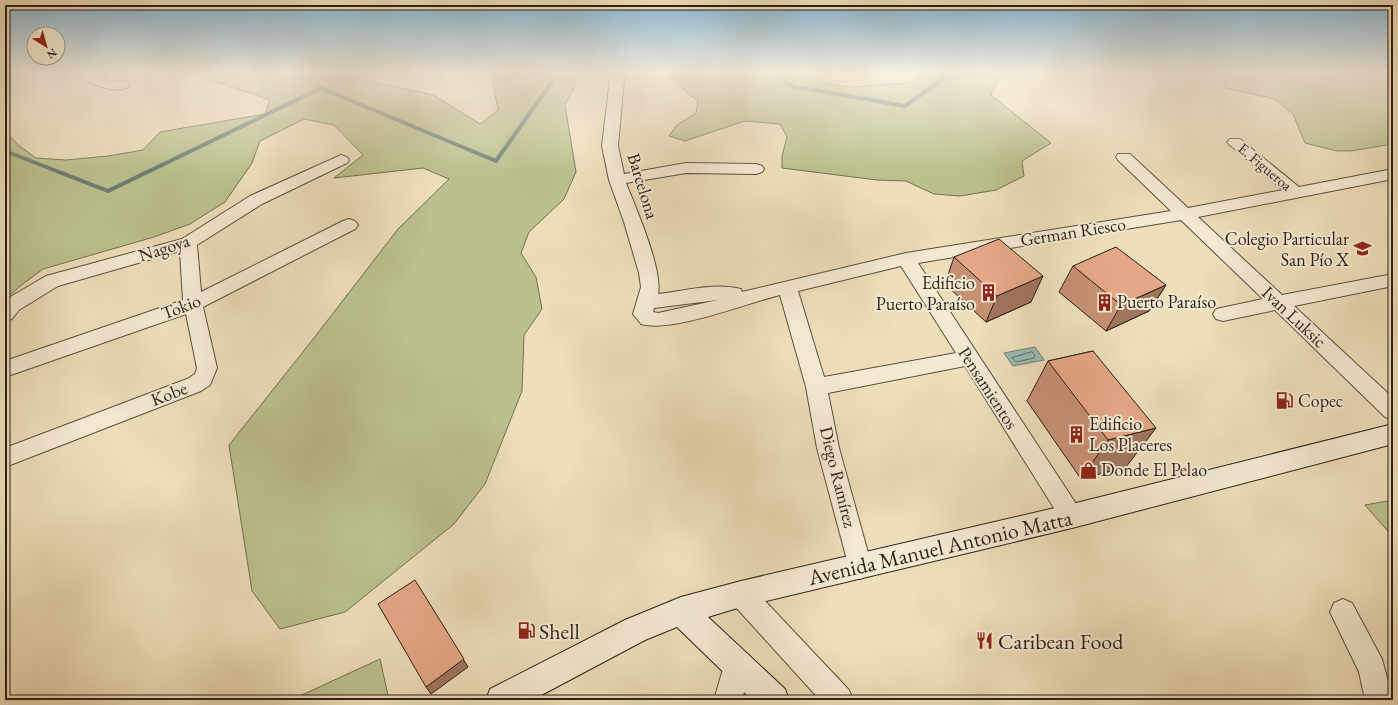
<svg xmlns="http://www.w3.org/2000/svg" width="1398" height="705" viewBox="0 0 1398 705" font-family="'EB Garamond',serif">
<rect width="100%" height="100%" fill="#eedeba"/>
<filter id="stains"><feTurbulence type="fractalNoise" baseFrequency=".005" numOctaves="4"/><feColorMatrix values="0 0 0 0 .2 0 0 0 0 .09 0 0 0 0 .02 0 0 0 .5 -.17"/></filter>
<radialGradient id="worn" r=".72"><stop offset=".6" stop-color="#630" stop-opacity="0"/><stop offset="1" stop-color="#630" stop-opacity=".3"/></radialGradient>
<!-- green -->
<path fill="#bbc08d" stroke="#727052" d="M 196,73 L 277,73 L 278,78 L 320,76 L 362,79 L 433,95 L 480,124 L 498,110 L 491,73 L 584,73 L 579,78 L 565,105 L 576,172 L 564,199 L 529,232 L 521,253 L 536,277 L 542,309 L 524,335 L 522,391 L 485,484 L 454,524 L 345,612 L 280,629 L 252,591 L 229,445 L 314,338 L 398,229 L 449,179 L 423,168 L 334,178 L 363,155 L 334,125 L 304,119 L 260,141 L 252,163 L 225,202 L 190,224 L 154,237 L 43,269 L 19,287 L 5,300 L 5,131 L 18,145 L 36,158 L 66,160 L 108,156 L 143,150 L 160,132 L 265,114 L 270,100 L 195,75 Z
M 669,73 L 807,73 L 828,84 L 852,87 L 907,83 L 930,73 L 1014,73 L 998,79 L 991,95 L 1051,143 L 1022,161 L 1024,176 L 996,190 L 960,196 L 934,194 L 906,181 L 877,180 L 782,168 L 782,156 L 787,137 L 780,124 L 745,121 L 685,141 L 669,136 L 677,125 L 696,113 L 698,100 L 689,95 Z
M 1218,73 L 1393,73 L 1393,144 L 1351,151 L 1337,151 L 1305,143 L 1293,114 L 1275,99 L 1226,88 L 1223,77 Z
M 1393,500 L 1393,537 L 1365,505 Z
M 380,659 L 389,700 L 291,700 Z"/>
<!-- water -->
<path fill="#99bcb3" stroke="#6d7d75" d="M 1035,347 L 1044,360 L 1013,366 L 1004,353 Z"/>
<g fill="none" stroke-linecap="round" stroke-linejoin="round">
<!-- shore -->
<path stroke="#626e65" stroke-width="1" d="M 1032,352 L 1035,355 L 1034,358 L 1016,362 L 1012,358 Z"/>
<!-- stream -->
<path stroke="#6d7d75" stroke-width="4" d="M 774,73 L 792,86 L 905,106 L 951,73
M 5,151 L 108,191 L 321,88 L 496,161 L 558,73"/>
<defs>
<path id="street" d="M 75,73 L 94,73 L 109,81 L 127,82 L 129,85 L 127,88 C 108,93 94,84 77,76 Z
M 617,75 L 622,76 L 624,79 L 618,146 L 624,174 L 686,163 L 756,164 L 762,166 L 764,169 L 762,172 L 756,174 L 686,173 L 626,183 C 636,208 663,270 658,294 C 684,291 715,282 741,289 L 742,292 L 906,253 L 1171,211 L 1118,160 L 1116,157 L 1118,154 L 1130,154 L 1188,208 L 1283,190 L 1230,145 L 1227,142 L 1230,139 L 1240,139 L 1299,187 L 1393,169 L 1393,179 L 1198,217 L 1282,295 L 1393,274 L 1393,286 L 1294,306 L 1393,398 L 1393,420 L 1385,417 L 1275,310 L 1223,321 L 1216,319 L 1213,314 L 1216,309 L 1263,299 L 1181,220 L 918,263 L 1084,516 L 1080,524 L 1072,527 L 1064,524 L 965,366 L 828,393 L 839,448 L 872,567 L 869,575 L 860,579 L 851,575 L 817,448 L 806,387 L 780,295 C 747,303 672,333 641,324 L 633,314 L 641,287 L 639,273 L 624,222 L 609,180 L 602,146 L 610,79 L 612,76 ZM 901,266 L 956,353 L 824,377 L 798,291 ZM 718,300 L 658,313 L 653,312 L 654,308 Z
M 341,155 L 347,157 L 349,160 L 347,163 L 262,204 L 197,245 L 201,292 L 343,221 L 349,219 L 355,221 L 358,225 L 355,229 L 203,307 L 217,368 L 210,385 L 201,391 L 5,467 L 5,448 L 187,379 L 195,374 L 197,368 L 186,314 L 5,377 L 5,361 L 183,300 L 180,251 L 58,286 L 19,310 L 12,319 L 5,321 L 5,300 L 46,276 L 182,239 L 250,196 Z
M 741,582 L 750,585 L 849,690 L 853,700 L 820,700 L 732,603 L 728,594 L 732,585 Z
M 1343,599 L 1352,603 L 1382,659 L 1393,700 L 1365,700 L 1359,672 L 1330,612 L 1334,603 Z
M 737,651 L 747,655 L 751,665 L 742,700 L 714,700 L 727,655 Z"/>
<path id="secondary" d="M 1393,424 L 1393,444 L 1072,528 L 741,607 L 708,617 L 785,689 L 789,700 L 752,700 L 677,627 L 645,640 L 532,700 L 486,700 L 490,689 L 625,620 L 681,597 L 741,581 L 1072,504 Z"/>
</defs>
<!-- street casing -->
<use href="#street" stroke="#5b4f40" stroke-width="2"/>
<!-- secondary casing -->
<use href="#secondary" stroke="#2a1f17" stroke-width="2"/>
<!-- street -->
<use href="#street" fill="#f4ead2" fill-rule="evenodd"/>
<!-- secondary -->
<use href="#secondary" fill="#f4ead2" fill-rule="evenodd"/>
</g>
<!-- wall -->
<path fill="#c69073" stroke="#2a1f17" d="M 954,257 L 1031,302 L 986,322 L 945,284 Z
M 1073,266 L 1166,285 L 1149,311 L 1106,331 L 1059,292 Z
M 1093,351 L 1126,467 L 1081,479 L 1027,401 L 1048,361 Z"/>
<!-- shaded-wall -->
<path fill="#a1755e" stroke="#2a1f17" d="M 1043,276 L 1031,302 L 986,322 L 997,296 Z
M 1166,285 L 1149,311 L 1106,331 L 1121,305 Z
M 1156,428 L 1126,467 L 1081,479 L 1108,440 Z
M 420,589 L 468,667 L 431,694 L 426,687 Z"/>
<!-- building -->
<path fill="#e6a786" stroke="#2a1f17" d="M 999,239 L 1043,276 L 997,296 L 954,257 Z
M 1116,247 L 1166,285 L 1121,305 L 1073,266 Z
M 1093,351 L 1156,428 L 1108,440 L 1048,361 Z
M 415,580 L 464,659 L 426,687 L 378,604 Z"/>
<!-- sky -->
<linearGradient id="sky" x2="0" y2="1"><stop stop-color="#88b7d3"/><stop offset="0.42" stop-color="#f7f0e0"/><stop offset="1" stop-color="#f7f0e0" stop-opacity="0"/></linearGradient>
<rect width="1398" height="172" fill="url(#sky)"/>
<!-- icons -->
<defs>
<symbol id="school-bare" viewBox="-9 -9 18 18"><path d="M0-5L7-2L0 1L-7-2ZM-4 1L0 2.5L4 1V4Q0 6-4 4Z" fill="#8f2418" stroke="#f4ead2" stroke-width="2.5" paint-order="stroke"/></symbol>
<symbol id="building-bare" viewBox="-9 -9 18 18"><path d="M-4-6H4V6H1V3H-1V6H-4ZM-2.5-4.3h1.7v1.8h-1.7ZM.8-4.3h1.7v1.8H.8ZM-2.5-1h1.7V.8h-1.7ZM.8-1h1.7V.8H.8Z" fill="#8f2418" stroke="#f4ead2" stroke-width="2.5" paint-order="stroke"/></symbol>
<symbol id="fuel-bare" viewBox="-9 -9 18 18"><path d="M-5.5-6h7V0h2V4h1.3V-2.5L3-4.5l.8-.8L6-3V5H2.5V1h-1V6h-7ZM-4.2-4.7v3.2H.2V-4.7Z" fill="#8f2418" stroke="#f4ead2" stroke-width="2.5" paint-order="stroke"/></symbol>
<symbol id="shop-bare" viewBox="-9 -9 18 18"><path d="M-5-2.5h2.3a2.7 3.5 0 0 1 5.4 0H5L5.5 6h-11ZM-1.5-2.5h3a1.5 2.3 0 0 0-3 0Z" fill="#8f2418" stroke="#f4ead2" stroke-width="2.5" paint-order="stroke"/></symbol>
<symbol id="restaurant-bare" viewBox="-9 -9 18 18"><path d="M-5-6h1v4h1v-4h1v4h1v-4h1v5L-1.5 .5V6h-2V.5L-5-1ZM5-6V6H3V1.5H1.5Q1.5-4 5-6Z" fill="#8f2418" stroke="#f4ead2" stroke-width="2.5" paint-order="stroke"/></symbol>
</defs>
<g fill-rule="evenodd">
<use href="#school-bare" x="1350" y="236" width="25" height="25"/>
<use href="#building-bare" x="976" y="280" width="25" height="25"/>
<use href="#building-bare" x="1092" y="290" width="25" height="25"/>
<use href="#fuel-bare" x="1272" y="388" width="25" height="25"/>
<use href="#building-bare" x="1064" y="422" width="25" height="25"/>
<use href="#shop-bare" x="1076" y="458" width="25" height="25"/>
<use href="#fuel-bare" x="514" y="618" width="25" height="25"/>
<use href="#restaurant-bare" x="972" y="628" width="25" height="25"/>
</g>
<g text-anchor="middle" stroke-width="4" stroke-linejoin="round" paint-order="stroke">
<!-- far-street labels -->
<g font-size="15" fill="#2a1f17" stroke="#f4ead2">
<text transform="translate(1265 167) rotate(40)" y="5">E. Figueroa</text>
</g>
<!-- street labels -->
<g font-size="18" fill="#2a1f17" stroke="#f4ead2">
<text transform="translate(643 186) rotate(73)" y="6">Barcelona</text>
<text transform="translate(1073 232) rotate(-9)" y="6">German Riesco</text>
<text transform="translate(164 248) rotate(-18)" y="6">Nagoya</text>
<text transform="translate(181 307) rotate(-21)" y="6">Tokio</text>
<text transform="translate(1294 317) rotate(43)" y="6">Ivan Luksic</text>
<text transform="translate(988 388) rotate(57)" y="6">Pensamientos</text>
<text transform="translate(169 394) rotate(-21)" y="6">Kobe</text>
<text transform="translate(838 477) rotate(76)" y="6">Diego Ramírez</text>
</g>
<!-- poi labels -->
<g font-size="18" fill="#2a1f17" stroke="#f4ead2" text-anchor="start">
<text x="1349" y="245" text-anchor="end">Colegio Particular<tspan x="1349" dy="21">San Pío X</tspan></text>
<text x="975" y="289" text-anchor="end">Edificio<tspan x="975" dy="21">Puerto Paraíso</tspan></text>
<text x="1117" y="308">Puerto Paraíso</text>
<text x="1298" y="407">Copec</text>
<text x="1089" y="430">Edificio<tspan x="1089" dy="21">Los Placeres</tspan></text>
<text x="1101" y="476">Donde El Pelao</text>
</g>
<!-- near-street labels -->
<g font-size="22" fill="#2a1f17" stroke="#f4ead2">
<text transform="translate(940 547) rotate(-13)" y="8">Avenida Manuel Antonio Matta</text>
</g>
<!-- near-poi labels -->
<g font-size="22" fill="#2a1f17" stroke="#f4ead2" text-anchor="start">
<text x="539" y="639">Shell</text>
<text x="998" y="649">Caribean Food</text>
</g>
</g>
<!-- margin -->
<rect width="1398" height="705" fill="none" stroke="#eedeba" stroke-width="20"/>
<rect x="6" y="6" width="1386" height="693" fill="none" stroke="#2a1f17" stroke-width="2"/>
<rect x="10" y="10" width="1378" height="685" fill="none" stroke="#2a1f17"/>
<!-- north arrow -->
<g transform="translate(46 46) rotate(143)"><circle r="19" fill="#f4ead2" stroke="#a39987"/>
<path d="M0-3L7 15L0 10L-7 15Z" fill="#8f2418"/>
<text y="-6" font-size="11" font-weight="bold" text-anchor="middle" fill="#2a1f17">N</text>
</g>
<rect width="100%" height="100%" filter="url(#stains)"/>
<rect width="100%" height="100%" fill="url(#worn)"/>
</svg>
